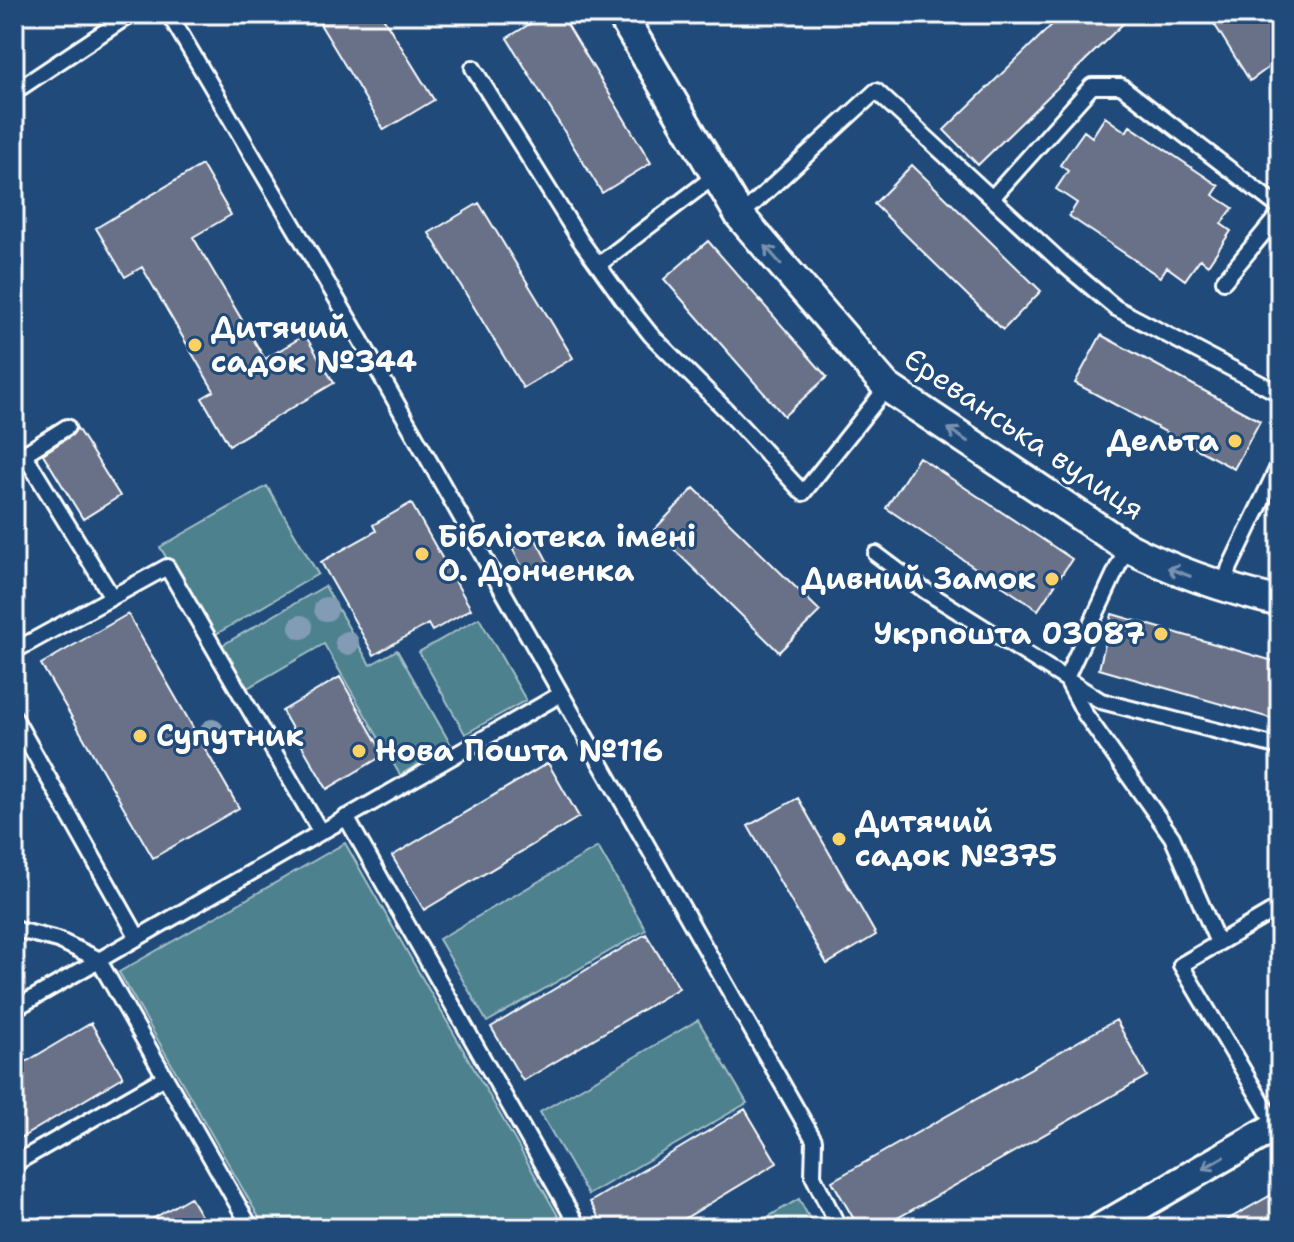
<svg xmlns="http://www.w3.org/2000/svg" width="1294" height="1242" viewBox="0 0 1294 1242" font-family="'Shantell Sans',sans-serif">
<rect width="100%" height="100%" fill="#1f4a7a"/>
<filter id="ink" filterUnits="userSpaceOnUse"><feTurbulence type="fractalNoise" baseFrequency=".0125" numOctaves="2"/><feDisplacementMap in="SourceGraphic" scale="16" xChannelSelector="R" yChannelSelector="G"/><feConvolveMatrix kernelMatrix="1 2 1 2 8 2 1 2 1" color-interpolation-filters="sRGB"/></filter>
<g filter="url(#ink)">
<!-- green -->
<path fill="#4d818e" stroke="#a6c0c6" stroke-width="2" d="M 267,486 L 318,574 L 213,636 L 160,547 Z
M 325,586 L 370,665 L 397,650 L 451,745 L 400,775 L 324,644 L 244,690 L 219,647 Z
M 479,618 L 526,700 L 465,734 L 419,652 Z
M 345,843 L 565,1228 L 265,1228 L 119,972 Z
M 598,847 L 646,930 L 487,1022 L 439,939 Z
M 698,1020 L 747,1103 L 588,1195 L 540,1112 Z
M 799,1199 L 815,1228 L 749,1228 Z"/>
<!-- building -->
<path fill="#677188" stroke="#fff" stroke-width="2" d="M 314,14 L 381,14 L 434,100 L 384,130 Z
M 546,14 L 561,14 L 651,163 L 602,193 L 507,38 Z
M 1063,14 L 1133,14 L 978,165 L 944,130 Z
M 1208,14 L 1280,14 L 1280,59 L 1250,81 Z
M 1105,117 L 1126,132 L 1130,126 L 1219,186 L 1213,195 L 1233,208 L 1221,224 L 1231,231 L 1208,265 L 1200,259 L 1185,280 L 1167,267 L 1160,277 L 1069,216 L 1077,203 L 1056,189 L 1068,171 L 1060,165 L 1084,131 L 1092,137 Z
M 202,165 L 231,215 L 193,237 L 265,359 L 305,335 L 334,383 L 229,445 L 202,398 L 214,391 L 142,267 L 125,277 L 96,228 Z
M 912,165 L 1041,291 L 1003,330 L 874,204 Z
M 479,203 L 573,358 L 523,388 L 429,233 Z
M 708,241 L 827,377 L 784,416 L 664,279 Z
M 1101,335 L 1260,421 L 1234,469 L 1075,383 Z
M 77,428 L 120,496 L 83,519 L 43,454 L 72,435 Z
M 919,457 L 1072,559 L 1038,610 L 886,508 Z
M 694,488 L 820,611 L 779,652 L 654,530 Z
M 411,503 L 471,609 L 432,631 L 428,624 L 374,655 L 321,562 L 376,531 L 373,525 Z
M 534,536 L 550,566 L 528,578 L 512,548 Z
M 128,614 L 239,808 L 153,858 L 41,664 Z
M 1112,614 L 1280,663 L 1280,721 L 1099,669 Z
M 340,677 L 384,755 L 327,789 L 282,711 Z
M 548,763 L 579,817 L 424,910 L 392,856 Z
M 798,798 L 876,935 L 827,964 L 748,826 Z
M 646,934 L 679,988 L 523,1081 L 491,1027 Z
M 1116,1020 L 1147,1076 L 880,1228 L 859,1228 L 832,1181 Z
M 91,1023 L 123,1077 L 14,1142 L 14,1069 Z
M 745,1109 L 777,1163 L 669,1228 L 605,1228 L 590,1202 Z
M 1280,1190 L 1280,1228 L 1213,1228 Z
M 190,1197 L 208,1228 L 137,1228 Z"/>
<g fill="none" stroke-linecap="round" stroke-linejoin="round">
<defs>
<path id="service" d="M 169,14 L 355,330 L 814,1140 L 813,1176 L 839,1228
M 473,68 L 580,240 L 624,301 L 651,335 L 726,410 L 803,493 L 887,387
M 14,92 L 131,14
M 992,198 L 1092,86 L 1121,86 L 1280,208
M 740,216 L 876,91 L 1061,262 L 1116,308 L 1280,394
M 598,265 L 716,175
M 1224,281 L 1280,213
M 67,427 L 24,454 L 112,597
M 876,554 L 924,590 L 1101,701 L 1280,747
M 1223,588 L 1230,567 L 1280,463
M 14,651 L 167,567 L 320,831
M 1066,678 L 1085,714 L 1172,837 L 1218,943
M 1066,678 L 1127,547
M 14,717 L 137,936
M 346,817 L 579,1228
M 14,929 L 58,940 L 98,959 L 251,1228
M 14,1009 L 561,694
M 1276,1126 L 1181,965 L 1280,907
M 14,1164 L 165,1077"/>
<path id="minor" d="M 621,14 L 740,216 L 887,387 L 1127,547 C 1177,573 1226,589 1280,602
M 1101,1228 L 1280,1124"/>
</defs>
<!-- service casing -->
<use href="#service" stroke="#fff" stroke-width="20"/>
<!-- minor casing -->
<use href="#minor" stroke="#fff" stroke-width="34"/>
<!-- service -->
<use href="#service" stroke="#1f4a7a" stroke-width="14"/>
<!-- minor -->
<use href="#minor" stroke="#1f4a7a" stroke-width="28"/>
</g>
<!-- trees -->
<g fill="#819cb4">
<circle cx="326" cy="609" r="12"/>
<circle cx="301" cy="627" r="12"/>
<circle cx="347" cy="643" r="12"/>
<circle cx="212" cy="731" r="12"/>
</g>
<!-- one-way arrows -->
<defs><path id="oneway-shaft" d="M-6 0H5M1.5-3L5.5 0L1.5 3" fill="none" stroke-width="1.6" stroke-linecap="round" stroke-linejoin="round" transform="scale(2)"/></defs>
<g stroke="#7992af">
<use href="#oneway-shaft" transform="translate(773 255) rotate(-131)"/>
<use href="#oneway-shaft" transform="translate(958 435) rotate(-146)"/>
<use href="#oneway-shaft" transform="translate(1179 572) rotate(-159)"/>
<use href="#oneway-shaft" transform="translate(1213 1163) rotate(150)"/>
</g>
</g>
<!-- markers -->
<g fill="#ffd166" stroke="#1f4a7a" stroke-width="3">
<circle cx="195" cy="345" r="8"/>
<circle cx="1235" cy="441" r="8"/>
<circle cx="422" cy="554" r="8"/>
<circle cx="1052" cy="579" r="8"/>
<circle cx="1161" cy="634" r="8"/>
<circle cx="140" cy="736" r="8"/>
<circle cx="359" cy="751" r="8"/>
<circle cx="839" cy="839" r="8"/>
</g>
<g text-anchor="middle" stroke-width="6" stroke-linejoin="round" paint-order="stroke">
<!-- poi labels -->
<g font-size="30" font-weight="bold" fill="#fff" stroke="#1f4a7a" text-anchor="start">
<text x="211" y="338">Дитячий<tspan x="211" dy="34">садок №344</tspan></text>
<text x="1219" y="451" text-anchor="end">Дельта</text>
<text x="438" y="547">Бібліотека імені<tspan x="438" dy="34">О. Донченка</tspan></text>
<text x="1036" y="589" text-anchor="end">Дивний Замок</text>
<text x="1145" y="644" text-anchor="end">Укрпошта 03087</text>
<text x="156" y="746">Супутник</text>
<text x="375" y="761">Нова Пошта №116</text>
<text x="855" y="832">Дитячий<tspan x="855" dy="34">садок №375</tspan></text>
</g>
<!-- street labels -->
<g font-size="30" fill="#fff" stroke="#1f4a7a">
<text transform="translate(1024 434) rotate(34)" y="10">Єреванська вулиця</text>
</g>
</g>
<!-- margin -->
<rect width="1294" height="1242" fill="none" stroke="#1f4a7a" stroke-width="48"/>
<rect x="24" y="24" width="1246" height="1194" fill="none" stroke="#fff" stroke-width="3" filter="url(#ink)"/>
</svg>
